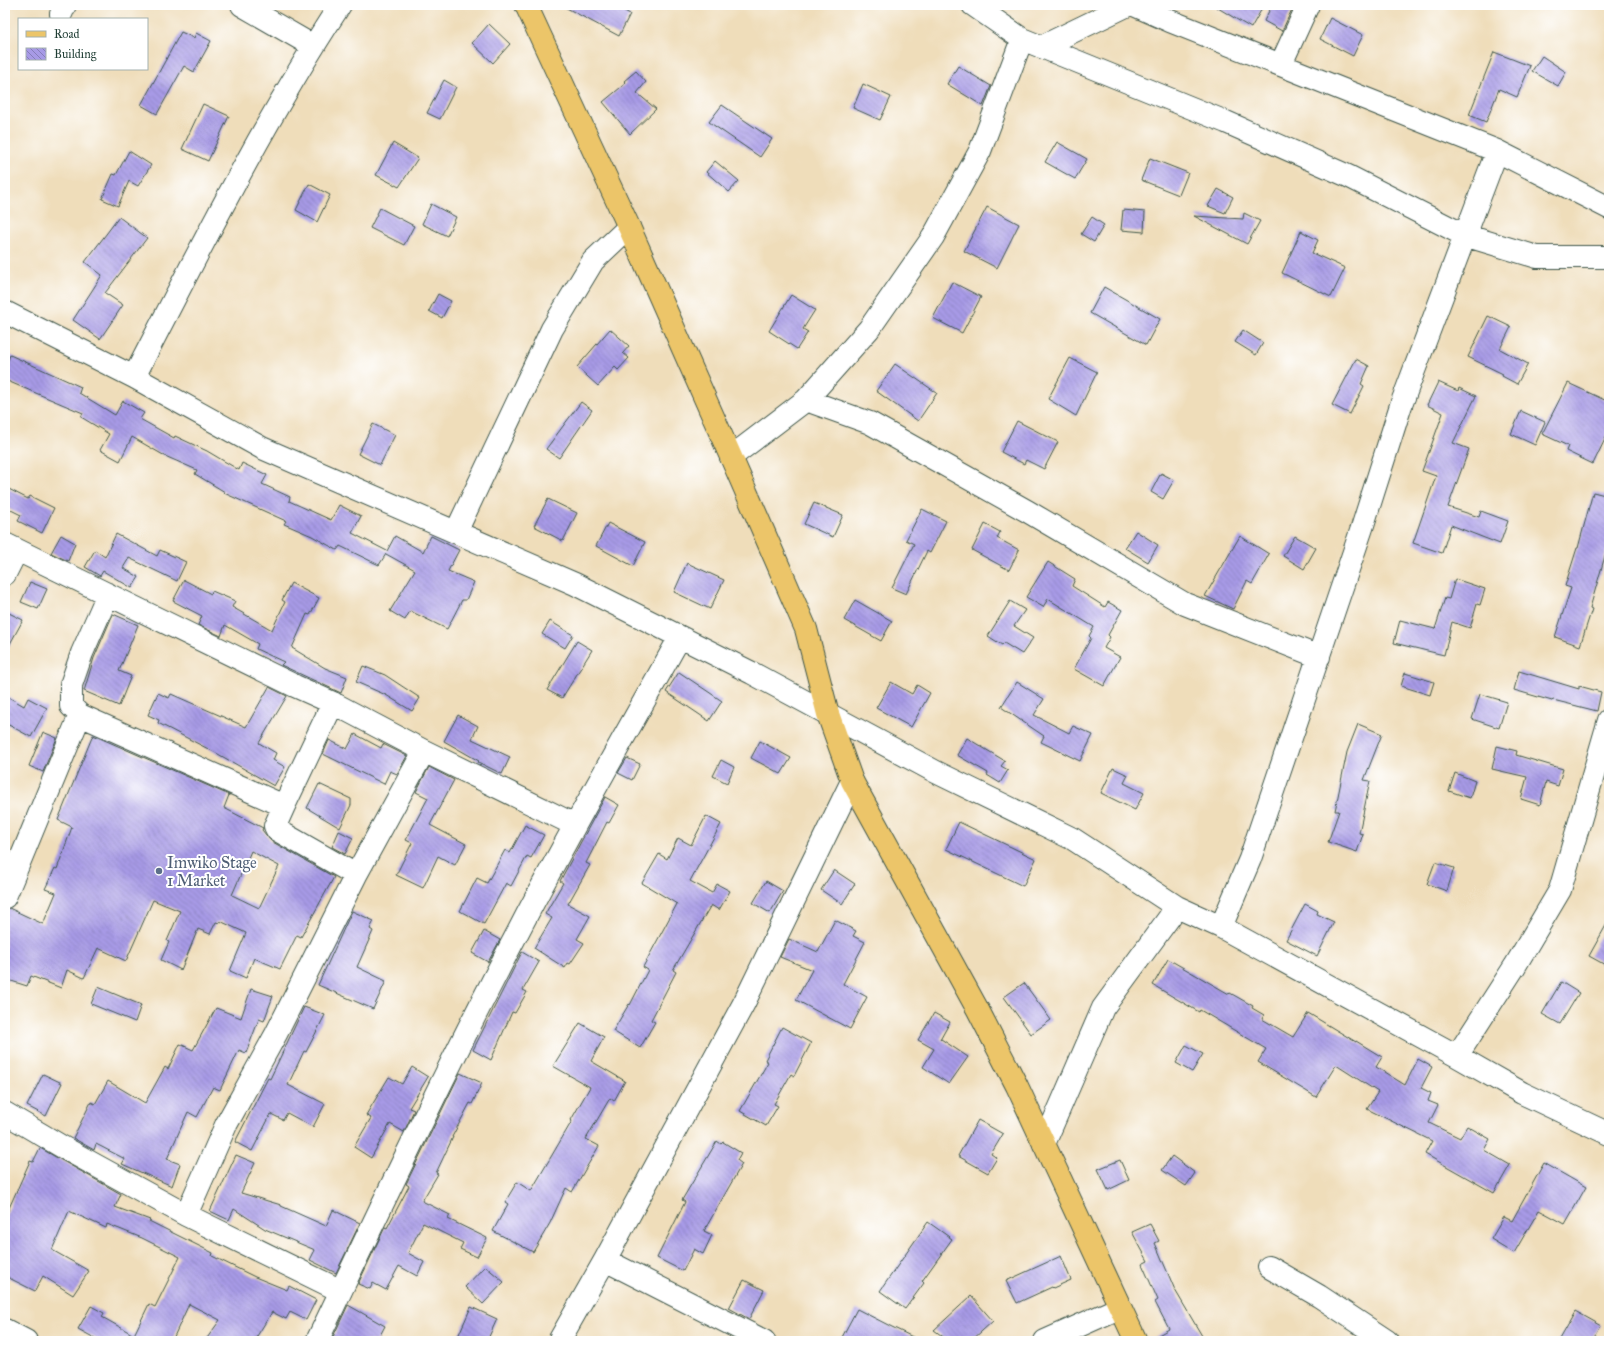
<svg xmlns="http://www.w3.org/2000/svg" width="1614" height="1346" viewBox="0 0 1614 1346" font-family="'IM FELL Great Primer',serif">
<defs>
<pattern id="building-back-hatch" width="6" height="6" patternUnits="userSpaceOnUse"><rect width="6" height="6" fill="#a79ae6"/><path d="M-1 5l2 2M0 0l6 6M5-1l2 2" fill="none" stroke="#877fbb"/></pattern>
</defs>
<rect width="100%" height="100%" fill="#fff"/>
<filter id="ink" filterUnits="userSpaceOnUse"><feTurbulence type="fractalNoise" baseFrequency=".025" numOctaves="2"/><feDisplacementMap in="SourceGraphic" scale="8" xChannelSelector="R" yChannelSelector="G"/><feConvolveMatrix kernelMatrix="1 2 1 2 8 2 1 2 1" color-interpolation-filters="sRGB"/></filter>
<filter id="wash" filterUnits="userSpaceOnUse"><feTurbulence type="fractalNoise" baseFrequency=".012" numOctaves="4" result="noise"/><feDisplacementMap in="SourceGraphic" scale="16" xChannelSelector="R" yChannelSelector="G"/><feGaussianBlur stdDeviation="0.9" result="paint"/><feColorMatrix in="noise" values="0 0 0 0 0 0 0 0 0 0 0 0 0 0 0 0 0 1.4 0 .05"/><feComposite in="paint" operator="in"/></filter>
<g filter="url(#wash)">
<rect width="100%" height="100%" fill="#efddba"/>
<g id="blocks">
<!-- building -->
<path fill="url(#building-back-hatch)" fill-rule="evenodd" d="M 561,5 L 614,5 L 630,14 L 619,36 Z
M 1213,5 L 1264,5 L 1251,28 Z
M 1272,5 L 1294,5 L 1282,31 L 1264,21 Z
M 1330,18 L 1363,35 L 1353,56 L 1320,39 Z
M 489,24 L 510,44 L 493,63 L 472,43 Z
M 181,32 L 194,38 L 196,33 L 211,41 L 194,72 L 184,66 L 157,114 L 141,105 Z
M 1494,52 L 1530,66 L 1517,97 L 1499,89 L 1486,122 L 1469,115 Z
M 1542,56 L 1566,72 L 1558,86 L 1532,71 Z
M 958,66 L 991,86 L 983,106 L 947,84 Z
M 636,71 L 646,82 L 637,93 L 656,109 L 630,134 L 603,102 L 626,83 L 624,81 Z
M 444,80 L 456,87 L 440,119 L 427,113 Z
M 863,84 L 891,97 L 880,120 L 853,108 Z
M 203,104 L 229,116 L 208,161 L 182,149 Z
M 722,105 L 772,139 L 760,157 L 709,122 Z
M 1057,142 L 1087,159 L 1075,179 L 1045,162 Z
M 393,143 L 418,158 L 399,187 L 376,175 Z
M 129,151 L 151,165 L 138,186 L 129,181 L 118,206 L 102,199 L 113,174 L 116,175 Z
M 1150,158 L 1188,173 L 1179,195 L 1141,180 Z
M 715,161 L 739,181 L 729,192 L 706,172 Z
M 309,184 L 330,195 L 317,222 L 296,210 Z
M 1218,189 L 1233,197 L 1225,213 L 1208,206 Z
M 431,204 L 456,217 L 447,236 L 422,224 Z
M 987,207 L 1019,224 L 997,268 L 964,251 Z
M 380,208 L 414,226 L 404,245 L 370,228 Z
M 1123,210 L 1145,212 L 1144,232 L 1121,230 Z
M 1244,213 L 1260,221 L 1247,244 L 1194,216 L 1243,219 Z
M 119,217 L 147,238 L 105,293 L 123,305 L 100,339 L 73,320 L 102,275 L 85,262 Z
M 1092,217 L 1104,225 L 1094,242 L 1081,234 Z
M 1301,231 L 1318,240 L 1312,253 L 1345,268 L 1331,297 L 1282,273 Z
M 952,282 L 981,297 L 962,333 L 933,318 Z
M 1104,287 L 1160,319 L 1146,345 L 1090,313 Z
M 438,294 L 451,301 L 442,318 L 429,311 Z
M 791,295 L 815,310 L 803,329 L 808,332 L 797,349 L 769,331 Z
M 1488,316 L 1511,327 L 1500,349 L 1528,364 L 1517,384 L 1502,376 L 1503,374 L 1468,357 Z
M 610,329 L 629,346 L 623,353 L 629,358 L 618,370 L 615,367 L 598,386 L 577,367 Z
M 1243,330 L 1263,343 L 1256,355 L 1235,342 Z
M 10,355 L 81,387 L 79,393 L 115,415 L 123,401 L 144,413 L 140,419 L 174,438 L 175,436 L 207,451 L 239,470 L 242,463 L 267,475 L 262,484 L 290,497 L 289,501 L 331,520 L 339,505 L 361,516 L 352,533 L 387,551 L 395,536 L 423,552 L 431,536 L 459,550 L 448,571 L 474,582 L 466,600 L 462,600 L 447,629 L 410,611 L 405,620 L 390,611 L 415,570 L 386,554 L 379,565 L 340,546 L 337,550 L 312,536 L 284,524 L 286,521 L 224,493 L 225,492 L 195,474 L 197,470 L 165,456 L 132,437 L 120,461 L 100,450 L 109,434 L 81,417 L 83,413 L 5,380 L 5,368 Z
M 1070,358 L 1097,372 L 1076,416 L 1048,399 Z
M 1356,359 L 1369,366 L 1361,384 L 1364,386 L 1350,414 L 1332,405 Z
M 895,364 L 937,393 L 918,421 L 876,391 Z
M 1438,382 L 1458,391 L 1459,388 L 1476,396 L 1453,443 L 1469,449 L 1448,507 L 1479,517 L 1481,511 L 1508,521 L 1500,544 L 1451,525 L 1442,553 L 1413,543 L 1436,476 L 1422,471 L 1443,413 L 1427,405 Z
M 1568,383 L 1609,402 L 1609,431 L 1593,464 L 1566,451 L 1568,446 L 1542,434 Z
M 581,402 L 592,410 L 559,458 L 546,449 Z
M 1521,411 L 1545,422 L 1535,445 L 1511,434 Z
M 1017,421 L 1058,442 L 1044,469 L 1026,460 L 1024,464 L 1001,452 Z
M 373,424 L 395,435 L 380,465 L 358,454 Z
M 1161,473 L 1174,480 L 1163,499 L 1151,492 Z
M 5,487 L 28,499 L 30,496 L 54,508 L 42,533 L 18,521 L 21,515 L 5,507 Z
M 1593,492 L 1609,496 L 1609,542 L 1590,608 L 1592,609 L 1580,646 L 1555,637 L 1571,588 L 1565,586 L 1577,548 L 1578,548 Z
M 548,499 L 577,513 L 563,541 L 534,526 Z
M 814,503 L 843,515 L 833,537 L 804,524 Z
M 922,509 L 946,521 L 930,553 L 927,551 L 906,594 L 892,588 L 914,544 L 906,540 Z
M 608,523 L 645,542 L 633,566 L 596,546 Z
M 985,524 L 1000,532 L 997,538 L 1019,550 L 1009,570 L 972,550 Z
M 1136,531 L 1158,545 L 1148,562 L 1125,548 Z
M 116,534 L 157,556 L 160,550 L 186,562 L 177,581 L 129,558 L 123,568 L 139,577 L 132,588 L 103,571 L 100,576 L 85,567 L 95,550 L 105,557 Z
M 61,535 L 75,543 L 68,561 L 51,553 Z
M 1240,536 L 1269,554 L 1252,584 L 1247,581 L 1233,609 L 1205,596 Z
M 1295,536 L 1316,548 L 1304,569 L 1283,556 Z
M 1048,562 L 1075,579 L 1072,586 L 1105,607 L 1108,602 L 1122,610 L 1108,635 L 1110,637 L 1104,648 L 1120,657 L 1104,686 L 1074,669 L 1091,638 L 1089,636 L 1094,627 L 1048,599 L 1043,607 L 1026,597 Z
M 687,563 L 724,580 L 710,609 L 674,592 Z
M 1455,579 L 1485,589 L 1480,605 L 1477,604 L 1470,628 L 1452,622 L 1444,655 L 1394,643 L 1400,620 L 1435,629 L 1445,598 L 1449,599 Z
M 184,580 L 211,594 L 212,591 L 235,601 L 232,607 L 272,630 L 285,602 L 282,600 L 291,583 L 319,598 L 310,615 L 307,614 L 292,648 L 325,668 L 347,677 L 341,693 L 281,665 L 284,662 L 256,649 L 258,644 L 225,625 L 221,636 L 198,625 L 202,616 L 173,601 Z
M 30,582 L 47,589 L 38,609 L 21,602 Z
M 855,600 L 892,621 L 881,641 L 844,620 Z
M 1010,601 L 1025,610 L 1014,626 L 1033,638 L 1022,654 L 1004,643 L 1002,645 L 988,636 Z
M 5,611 L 23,620 L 5,653 Z
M 113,614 L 138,625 L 119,671 L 131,676 L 119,706 L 84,691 L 94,658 Z
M 550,621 L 573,635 L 565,648 L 542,634 Z
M 577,641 L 592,650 L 562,698 L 547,690 Z
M 363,666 L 385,675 L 420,698 L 412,711 L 386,695 L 356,682 Z
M 1519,671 L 1579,689 L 1579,686 L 1601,692 L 1597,711 L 1553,700 L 1552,701 L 1514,690 Z
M 679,672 L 722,701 L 709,721 L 666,692 Z
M 1405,673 L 1434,682 L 1430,695 L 1401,686 Z
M 891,682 L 912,694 L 917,685 L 930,693 L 911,727 L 876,708 Z
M 1017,682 L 1044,699 L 1034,715 L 1069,733 L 1073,726 L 1093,735 L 1080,761 L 1041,742 L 1044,736 L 1001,707 Z
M 269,687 L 287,696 L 259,743 L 276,753 L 273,760 L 285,767 L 274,786 L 218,754 L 158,723 L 159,720 L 148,715 L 158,693 L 169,698 L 171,694 L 246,727 Z
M 1480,694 L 1507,702 L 1499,728 L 1472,719 Z
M 5,695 L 24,706 L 28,698 L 47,708 L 31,737 L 5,723 Z
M 458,715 L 478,726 L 472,739 L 510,757 L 502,774 L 478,762 L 479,761 L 444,741 Z
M 1358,724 L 1382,734 L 1364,780 L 1370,781 L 1359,833 L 1363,834 L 1357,852 L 1328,842 L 1339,811 L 1335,811 L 1347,752 Z
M 43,732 L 57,738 L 43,772 L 29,766 Z
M 355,734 L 381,748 L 383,744 L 407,756 L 397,774 L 390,771 L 384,784 L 323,754 L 329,740 L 347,749 Z
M 93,735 L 229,795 L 224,808 L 263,828 L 262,830 L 271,841 L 334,877 L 301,937 L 297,935 L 280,969 L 254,958 L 246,978 L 230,971 L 246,933 L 220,921 L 219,923 L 216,922 L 210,934 L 198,929 L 181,970 L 161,960 L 169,942 L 167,941 L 180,911 L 153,900 L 126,961 L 98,948 L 84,978 L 67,970 L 61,988 L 31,976 L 27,986 L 5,979 L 5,909 L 9,908 L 43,924 L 56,893 L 45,889 L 55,868 L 57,869 L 72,827 L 58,820 ZM 251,851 L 279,866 L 259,908 L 232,895 Z
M 967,738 L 1005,761 L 1001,766 L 1008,770 L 1000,783 L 987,775 L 988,773 L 957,755 Z
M 760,741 L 791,758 L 781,774 L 751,758 Z
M 1497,746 L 1517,751 L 1516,755 L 1563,769 L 1558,786 L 1546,782 L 1540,805 L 1521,799 L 1527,777 L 1492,769 Z
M 627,758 L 640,764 L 632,780 L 618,773 Z
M 721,760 L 734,767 L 727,783 L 713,776 Z
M 429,767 L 454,780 L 430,825 L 466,844 L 455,865 L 438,856 L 423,888 L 396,875 L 412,843 L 406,840 L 428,798 L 416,792 Z
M 1113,768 L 1128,775 L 1124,783 L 1144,793 L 1135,810 L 1101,793 Z
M 1455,773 L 1475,781 L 1470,798 L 1449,791 Z
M 319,784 L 351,799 L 351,805 L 340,828 L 307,808 Z
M 605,797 L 619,805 L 609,823 L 607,822 L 586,863 L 590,865 L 568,904 L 590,916 L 577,939 L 584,943 L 570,964 L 568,963 L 565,968 L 534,948 L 552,918 L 545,914 L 563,883 L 560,881 Z
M 706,816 L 721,824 L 690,881 L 712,893 L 717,884 L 730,891 L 719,910 L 711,905 L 683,953 L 673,970 L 676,972 L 651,1020 L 655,1022 L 640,1048 L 613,1031 L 629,1004 L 630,1005 L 648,970 L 643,967 L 677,904 L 642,883 L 659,854 L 667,859 L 678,838 L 691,845 Z
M 959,822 L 1036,859 L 1023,886 L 946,849 Z
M 525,825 L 544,835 L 531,858 L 527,856 L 511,886 L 506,883 L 484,924 L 460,911 L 477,878 L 487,883 L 505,850 L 510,853 Z
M 339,831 L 353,838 L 345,854 L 332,847 Z
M 1435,862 L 1454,868 L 1447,891 L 1427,884 Z
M 834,870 L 855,884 L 842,904 L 821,890 Z
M 766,881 L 783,891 L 770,913 L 753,903 Z
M 1305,904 L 1318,911 L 1317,914 L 1334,922 L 1317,956 L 1286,940 Z
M 352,911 L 374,921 L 370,929 L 373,931 L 357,967 L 386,981 L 373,1009 L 318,985 Z
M 835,920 L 856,931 L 853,936 L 865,942 L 843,984 L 867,997 L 850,1029 L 796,1000 L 812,970 L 780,957 L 789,939 L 818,952 Z
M 1609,920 L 1609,967 L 1589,956 Z
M 484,931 L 500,940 L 488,962 L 472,953 Z
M 522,952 L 539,962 L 523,990 L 527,992 L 515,1013 L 512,1012 L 491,1060 L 473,1050 Z
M 1168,959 L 1229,994 L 1230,993 L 1253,1006 L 1252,1008 L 1264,1015 L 1262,1019 L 1293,1037 L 1308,1013 L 1356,1042 L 1356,1041 L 1382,1057 L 1376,1067 L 1405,1085 L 1418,1059 L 1432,1067 L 1421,1088 L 1431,1093 L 1428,1101 L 1438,1105 L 1429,1123 L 1460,1138 L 1467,1126 L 1490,1139 L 1484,1150 L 1510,1165 L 1494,1193 L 1425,1154 L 1432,1141 L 1367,1109 L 1378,1092 L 1336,1065 L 1316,1097 L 1258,1062 L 1266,1049 L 1200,1010 L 1199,1012 L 1153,985 Z
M 1561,982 L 1579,993 L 1560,1024 L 1542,1014 Z
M 1024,983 L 1051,1020 L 1031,1034 L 1004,997 Z
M 98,987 L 141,1005 L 135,1022 L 91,1004 Z
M 251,989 L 273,996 L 264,1021 L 259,1019 L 246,1053 L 239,1050 L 220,1090 L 213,1087 L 197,1117 L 188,1112 L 167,1159 L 180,1164 L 172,1186 L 122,1164 L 125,1159 L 96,1144 L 94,1150 L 73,1138 L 91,1102 L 95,1104 L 108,1081 L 145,1103 L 165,1067 L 168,1069 L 180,1044 L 193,1050 L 216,1008 L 241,1018 Z
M 304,1007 L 325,1015 L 306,1052 L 304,1051 L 288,1085 L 325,1104 L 313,1127 L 287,1113 L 283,1120 L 271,1114 L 252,1151 L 235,1142 L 268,1078 L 270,1079 Z
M 934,1013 L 950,1022 L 940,1040 L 941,1039 L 968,1057 L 949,1084 L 923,1067 L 934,1049 L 918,1040 Z
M 580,1023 L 604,1037 L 591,1061 L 625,1081 L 614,1101 L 610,1098 L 586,1139 L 599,1146 L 572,1192 L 566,1188 L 550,1223 L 533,1252 L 493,1231 L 508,1204 L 505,1202 L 517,1182 L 531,1191 L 572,1121 L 571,1120 L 590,1087 L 553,1066 Z
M 782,1027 L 811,1043 L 794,1076 L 791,1074 L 774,1104 L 778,1106 L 766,1126 L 740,1111 L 768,1062 L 765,1060 Z
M 1186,1045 L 1203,1054 L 1192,1072 L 1176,1063 Z
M 412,1067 L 428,1077 L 409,1108 L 414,1110 L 404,1132 L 390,1124 L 371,1158 L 354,1147 L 371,1118 L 366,1115 L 389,1077 L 402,1084 Z
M 460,1073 L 482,1083 L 472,1104 L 470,1103 L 452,1137 L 453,1137 L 436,1173 L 438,1174 L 422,1201 L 450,1215 L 448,1219 L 487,1238 L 477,1257 L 460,1249 L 463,1243 L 423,1223 L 408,1253 L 424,1262 L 417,1276 L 399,1266 L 386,1290 L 373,1283 L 370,1289 L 358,1284 L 385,1227 L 387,1228 L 409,1186 L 406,1184 Z
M 43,1074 L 62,1083 L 46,1116 L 27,1106 Z
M 978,1120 L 1003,1134 L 991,1154 L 997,1158 L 988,1173 L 958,1156 Z
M 717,1141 L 721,1144 L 723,1142 L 741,1153 L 737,1160 L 742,1164 L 704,1231 L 712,1235 L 703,1254 L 694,1249 L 683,1271 L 657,1258 L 685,1202 L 682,1200 Z
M 40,1148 L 121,1194 L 115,1207 L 150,1220 L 149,1221 L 213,1253 L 212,1256 L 255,1277 L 287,1290 L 289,1286 L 316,1300 L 306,1320 L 290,1312 L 286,1319 L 272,1312 L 254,1341 L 205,1341 L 220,1320 L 189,1304 L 172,1341 L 100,1341 L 78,1329 L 91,1306 L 104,1313 L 102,1317 L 134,1335 L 149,1304 L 155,1307 L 180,1257 L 142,1238 L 107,1224 L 106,1228 L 69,1211 L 52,1250 L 89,1271 L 73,1295 L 43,1276 L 35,1291 L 5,1276 L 5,1217 L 30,1161 L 33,1162 Z
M 236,1155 L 255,1163 L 241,1193 L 281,1205 L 281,1206 L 326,1226 L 333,1210 L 360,1223 L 336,1273 L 310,1260 L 315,1250 L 265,1229 L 234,1209 L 229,1220 L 210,1211 Z
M 1172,1156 L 1195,1173 L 1186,1186 L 1162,1170 Z
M 1120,1160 L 1129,1180 L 1108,1190 L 1098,1169 Z
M 1544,1163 L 1586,1187 L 1565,1224 L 1539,1210 L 1514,1253 L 1491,1239 L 1504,1217 L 1512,1221 Z
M 928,1222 L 952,1239 L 922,1281 L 924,1283 L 905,1309 L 880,1291 Z
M 1150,1224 L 1159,1241 L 1155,1243 L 1175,1290 L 1205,1341 L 1148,1341 L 1169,1329 L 1155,1302 L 1158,1300 L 1142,1264 L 1148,1261 L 1132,1232 Z
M 1061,1256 L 1071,1280 L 1053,1288 L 1052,1287 L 1017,1303 L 1006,1281 Z
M 485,1266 L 504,1282 L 483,1304 L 465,1287 Z
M 744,1280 L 764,1290 L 749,1319 L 729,1308 Z
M 971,1296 L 993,1321 L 971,1341 L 949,1341 L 934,1330 Z
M 348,1305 L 385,1326 L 377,1341 L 331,1341 Z
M 471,1307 L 497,1319 L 487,1341 L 456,1341 Z
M 857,1309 L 892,1327 L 921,1341 L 840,1341 Z
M 1576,1311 L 1601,1325 L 1592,1341 L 1559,1341 Z"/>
</g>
</g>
<g filter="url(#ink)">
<use href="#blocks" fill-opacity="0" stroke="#3e5548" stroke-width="1"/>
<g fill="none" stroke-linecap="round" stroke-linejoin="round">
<defs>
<path id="minor" d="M 242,5 L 313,46
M 973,5 L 1022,39 L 1226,122 L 1348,176 L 1464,235 L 1537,257 L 1609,257
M 1134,5 L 1170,21 L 1497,151 L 1609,208
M 61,14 L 65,5
M 1041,47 L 1128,5
M 1281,64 L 1308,5
M 5,312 L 134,377 L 262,448 L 575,584 L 752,673 L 936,772 L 1073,839 L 1177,907 L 1221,927 L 1457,1056 L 1522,1093 L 1609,1134
M 134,377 C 199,251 262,124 340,5
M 806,400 L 870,423 L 1027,511 L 1185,604 L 1319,657
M 731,457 L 806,400 L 869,329 L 933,237 L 980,151 L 1022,39
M 456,532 L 552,329 L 593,261 L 629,227
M 5,544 L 295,686 L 333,703 L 424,751 L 575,825
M 5,574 L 17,550
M 80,715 L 71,706 L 71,685 L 82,653 L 108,594
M 284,806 L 275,826 L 277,830 L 356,875
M 5,897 L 80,715 L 284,806 L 333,703
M 1221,927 L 1250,859 L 1362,528 L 1401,405 L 1497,151
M 1457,1056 L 1515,966 L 1560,890 L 1609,720
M 5,1113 L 66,1149 L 186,1215 L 341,1291
M 1044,1144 L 1103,1008 L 1177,907
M 186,1215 L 226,1125 L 276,1034 L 356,875 L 424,751
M 605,1260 L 764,1341
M 1269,1267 L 1319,1296 L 1387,1341
M 5,1330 L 26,1341
M 317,1341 C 383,1203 448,1065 519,930 C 570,831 626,734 680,637
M 559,1341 L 605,1260 L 744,1003 L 852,781
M 1045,1341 L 1119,1308"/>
<path id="major" d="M 526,5 L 629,227 L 731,457 L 806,629 L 828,714 L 852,781 L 978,1010 L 1017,1086 L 1136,1341"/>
</defs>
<!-- minor casing -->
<use href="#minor" stroke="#3e5548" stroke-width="24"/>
<!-- major casing -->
<use href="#major" stroke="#3e5548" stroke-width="24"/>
<!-- minor -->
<use href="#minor" stroke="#fff" stroke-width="22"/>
<!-- major -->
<use href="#major" stroke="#ecc569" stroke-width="22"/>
</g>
</g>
<!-- markers -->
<circle fill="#5c6f8a" stroke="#fff" stroke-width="1.5" cx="159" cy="871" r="4"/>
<g text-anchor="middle" stroke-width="4" stroke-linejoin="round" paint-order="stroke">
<!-- service labels -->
<g font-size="16" fill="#4e5e75" stroke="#fff" text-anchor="start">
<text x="167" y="868">Imwiko Stage<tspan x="167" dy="18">1 Market</tspan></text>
</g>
</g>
<!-- margin -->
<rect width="1614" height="1346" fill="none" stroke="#fff" stroke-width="20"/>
<!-- legend -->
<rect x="18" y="18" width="130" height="52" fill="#ffffff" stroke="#a5b1ae"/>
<rect x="26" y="31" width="20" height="6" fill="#ecc569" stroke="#a5b1ae"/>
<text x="54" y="38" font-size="12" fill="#1f3d34">Road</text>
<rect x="26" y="48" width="20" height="12" fill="url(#building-back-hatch)" stroke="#a5b1ae"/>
<text x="54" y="58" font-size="12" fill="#1f3d34">Building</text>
</svg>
